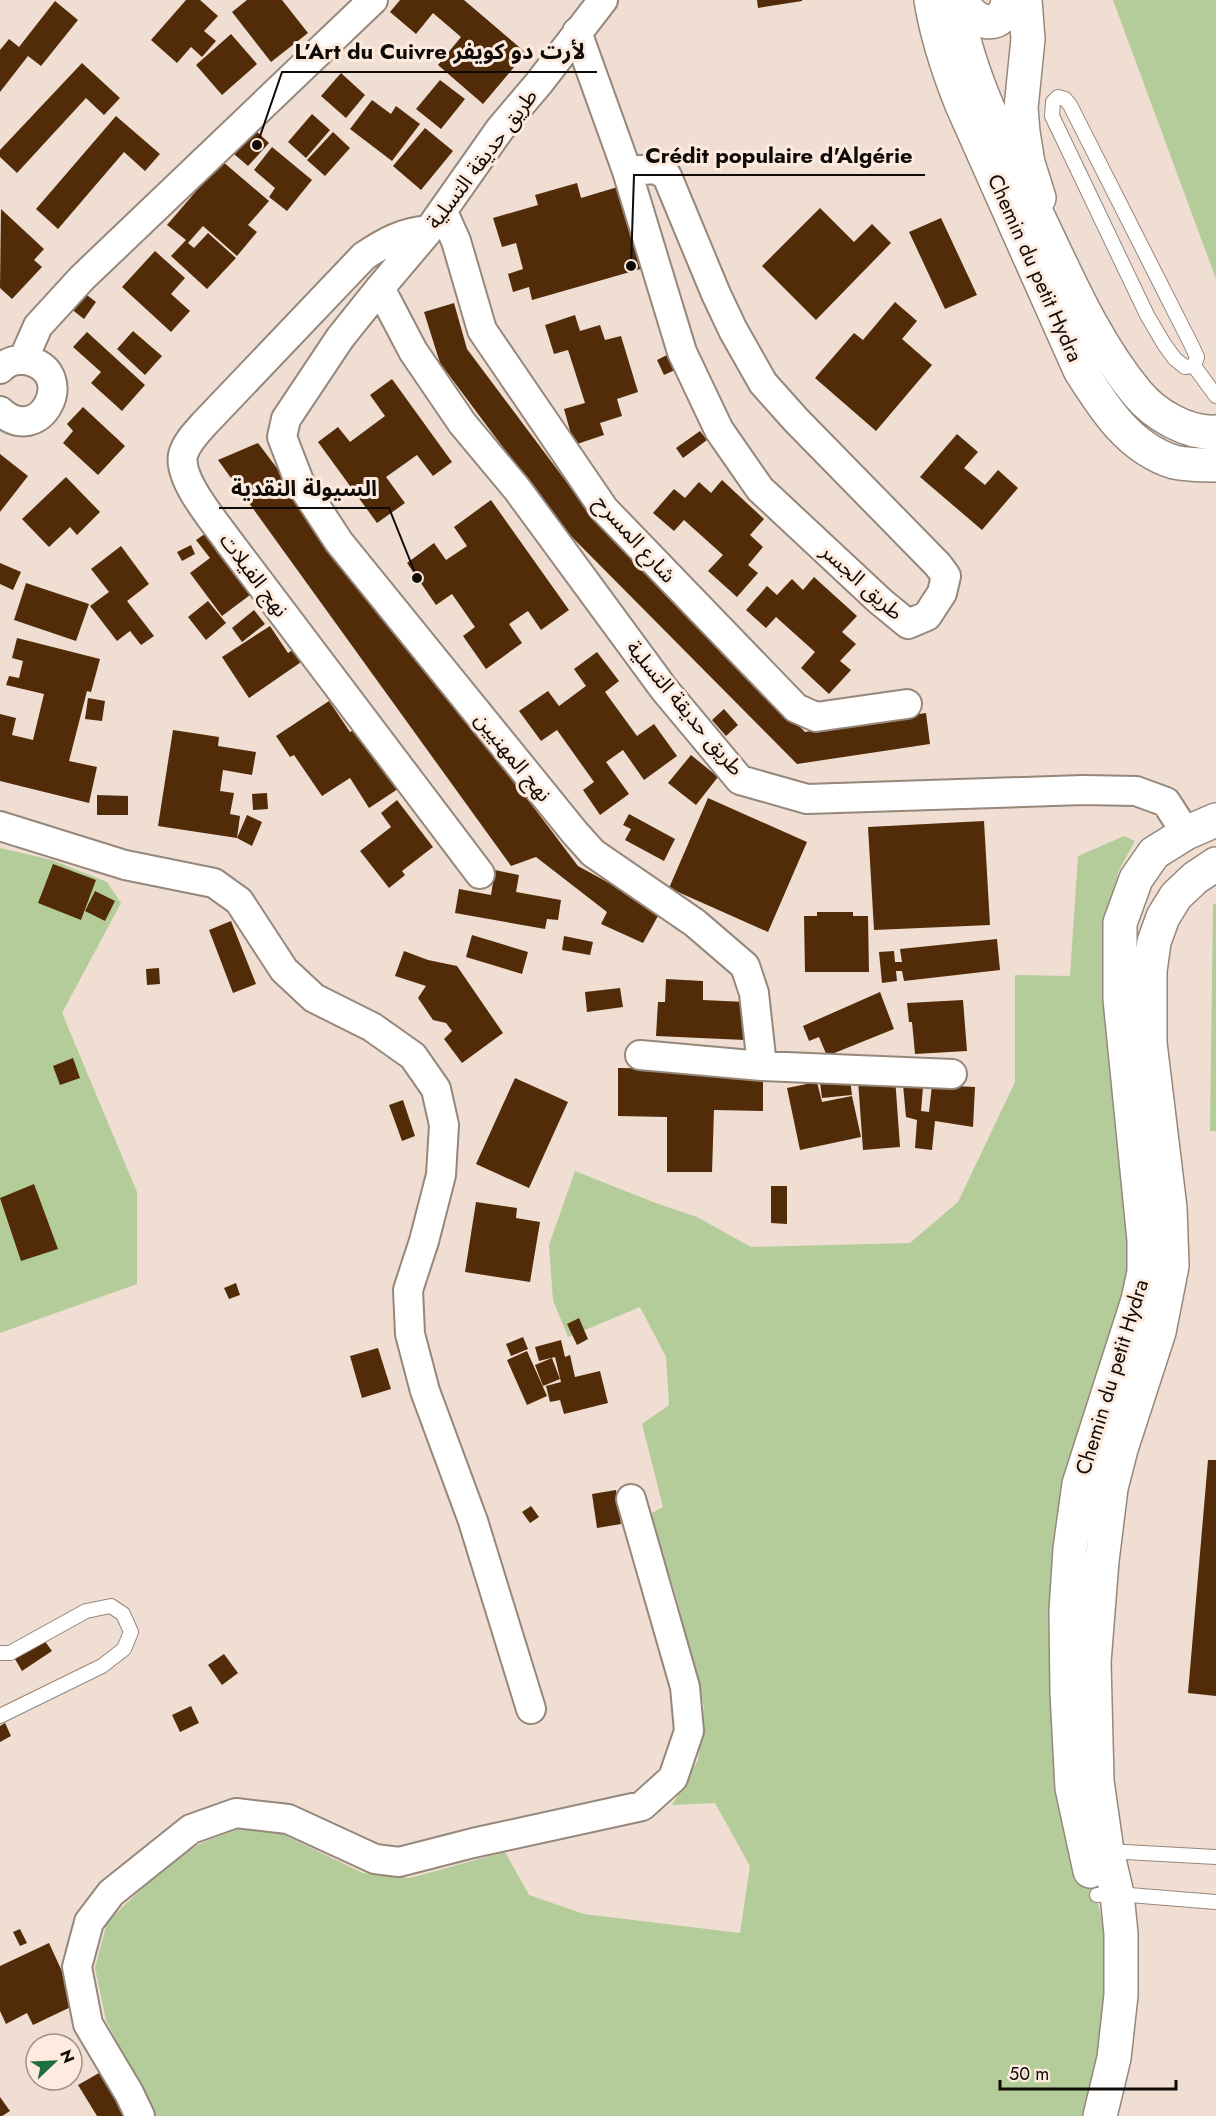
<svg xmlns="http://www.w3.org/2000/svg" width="1216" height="2116" viewBox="0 0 1216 2116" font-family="Jost,'Noto Sans Arabic',sans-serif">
<rect width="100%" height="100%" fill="#efded1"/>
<!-- green -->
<path fill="#b4cc9a" d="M 1113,0 L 1216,0 L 1216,279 Z
M 1124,836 L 1135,841 L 1118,872 L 1113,908 L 1140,1240 L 1079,1484 L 1086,1854 L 1105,1932 L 1108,1998 L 1089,2116 L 154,2116 L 106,2020 L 95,1968 L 107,1922 L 163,1868 L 201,1843 L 242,1828 L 278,1832 L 363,1873 L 410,1878 L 505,1852 L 529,1895 L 584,1914 L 740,1933 L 750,1866 L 715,1803 L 672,1805 L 698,1760 L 704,1707 L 676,1596 L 650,1514 L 663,1507 L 642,1424 L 669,1405 L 666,1357 L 640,1307 L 568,1337 L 553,1300 L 549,1245 L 575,1171 L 653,1202 L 697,1217 L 751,1247 L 910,1243 L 958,1202 L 1015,1082 L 1015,975 L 1070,976 L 1078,856 Z
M 0,848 L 52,860 L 107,882 L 121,903 L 62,1013 L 137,1192 L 137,1284 L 0,1333 Z
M 1213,904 L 1216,904 L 1216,1131 L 1210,1131 Z"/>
<!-- building -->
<path fill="#522c09" d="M 186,0 L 200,0 L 218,16 L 204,31 L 216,41 L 202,57 L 191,47 L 177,63 L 151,40 Z
M 247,0 L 282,0 L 308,33 L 271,62 L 232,12 Z
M 400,0 L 464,0 L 526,53 L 483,104 L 438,65 L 461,37 L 433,13 L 416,34 L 390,12 Z
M 757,0 L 802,0 L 802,1 L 758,8 Z
M 55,1 L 78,20 L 41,66 L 28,56 L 0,92 L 0,50 L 9,39 L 19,47 Z
M 231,34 L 257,64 L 222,95 L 196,65 Z
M 82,63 L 120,98 L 104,115 L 86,98 L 17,173 L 0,157 L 0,150 Z
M 341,73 L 365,95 L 346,118 L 321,96 Z
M 440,80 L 465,99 L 441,129 L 416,109 Z
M 372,100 L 391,114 L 396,106 L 420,124 L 392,161 L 350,129 Z
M 312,114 L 330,130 L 306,158 L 288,142 Z
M 116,116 L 160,154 L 145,171 L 124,152 L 58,229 L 36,209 Z
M 425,128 L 453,151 L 421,190 L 393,166 Z
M 255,130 L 269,143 L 248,166 L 234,154 Z
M 333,132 L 350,148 L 325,176 L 307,160 Z
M 272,147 L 312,180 L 287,211 L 269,197 L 275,188 L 254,170 Z
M 222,161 L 269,201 L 248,225 L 257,232 L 237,256 L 203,226 L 188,243 L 194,248 L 208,233 L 236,258 L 207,289 L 171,256 L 186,240 L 167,225 Z
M 577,183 L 581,198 L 621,186 L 644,268 L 532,300 L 529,287 L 513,292 L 508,274 L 523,269 L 516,243 L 502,247 L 493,218 L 538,205 L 535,195 Z
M 820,208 L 854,242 L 872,224 L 891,243 L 816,320 L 762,266 Z
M 1,209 L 44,249 L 34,260 L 42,267 L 12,299 L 0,288 Z
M 941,218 L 977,295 L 945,309 L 909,232 Z
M 155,251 L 185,278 L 171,294 L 190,311 L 171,332 L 122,287 Z
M 83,292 L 96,302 L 84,319 L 70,308 Z
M 895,302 L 917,321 L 902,339 L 932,365 L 876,431 L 815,378 L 854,333 L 863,340 Z
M 454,303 L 467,349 L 589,512 L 805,732 L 926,713 L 930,744 L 797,764 L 564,529 L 440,363 L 424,312 Z
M 575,315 L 580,331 L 600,325 L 605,340 L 621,336 L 638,392 L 617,399 L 622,416 L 600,423 L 604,435 L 574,445 L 564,409 L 585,403 L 568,350 L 554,354 L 545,325 Z
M 133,331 L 162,356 L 145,375 L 117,349 Z
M 87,332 L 145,385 L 122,411 L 91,383 L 101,372 L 73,347 Z
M 667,355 L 675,370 L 664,375 L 657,360 Z
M 392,379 L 452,462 L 433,476 L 417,455 L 386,477 L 405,503 L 377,523 L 318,442 L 338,427 L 350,442 L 385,416 L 370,395 Z
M 83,407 L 125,446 L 98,475 L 63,443 L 73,431 L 67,424 Z
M 700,431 L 707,440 L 683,458 L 676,448 Z
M 957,434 L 978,452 L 964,468 L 985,485 L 998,470 L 1018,488 L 982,530 L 920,477 Z
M 258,443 L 578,866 L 620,889 L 663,907 L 643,943 L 601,924 L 607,912 L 536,857 L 511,866 L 218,460 Z
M 0,454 L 28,476 L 0,512 Z
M 66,477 L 100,512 L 77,535 L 70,527 L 49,547 L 22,519 Z
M 722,480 L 764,519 L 750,535 L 763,547 L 748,565 L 758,573 L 737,597 L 708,571 L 723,555 L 684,520 L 674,531 L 653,513 L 674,489 L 685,498 L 699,482 L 711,493 Z
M 491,500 L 569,610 L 541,630 L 528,611 L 509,624 L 522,643 L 486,669 L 463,636 L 475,627 L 452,594 L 436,605 L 407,563 L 434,543 L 446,560 L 467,546 L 454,527 Z
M 209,531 L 254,592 L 222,616 L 190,573 L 210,558 L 196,540 Z
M 191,545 L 195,554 L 182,561 L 177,552 Z
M 121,546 L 149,584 L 127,601 L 154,636 L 141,645 L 130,631 L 117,641 L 90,606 L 109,592 L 91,569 Z
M 0,563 L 21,572 L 13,590 L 0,584 Z
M 814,577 L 857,616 L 842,632 L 856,644 L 840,661 L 851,670 L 829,694 L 801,668 L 815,652 L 776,617 L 766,628 L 746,610 L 767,586 L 777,595 L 792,579 L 803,590 Z
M 26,583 L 89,604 L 76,641 L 14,620 Z
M 208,601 L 226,623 L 206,640 L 188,617 Z
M 254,610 L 265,624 L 242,642 L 232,628 Z
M 270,626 L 288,653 L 299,646 L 307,658 L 249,698 L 222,657 Z
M 17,638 L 100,659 L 91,692 L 87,691 L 69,761 L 97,767 L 89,803 L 0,781 L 0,714 L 16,718 L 12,735 L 33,740 L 44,694 L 6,685 L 9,676 L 19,678 L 23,661 L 12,658 Z
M 597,652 L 619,681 L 605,692 L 637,736 L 654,724 L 677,756 L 644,780 L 623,750 L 606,762 L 629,794 L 600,815 L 583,790 L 594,782 L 557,730 L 541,741 L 519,711 L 548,691 L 559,706 L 586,686 L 574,669 Z
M 88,698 L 105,701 L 102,721 L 85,719 Z
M 329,701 L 350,732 L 354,730 L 365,747 L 372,743 L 401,787 L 369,808 L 350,778 L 322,796 L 294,755 L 290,757 L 276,736 Z
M 724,709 L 738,725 L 726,736 L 712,720 Z
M 173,730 L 219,737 L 218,746 L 256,752 L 252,775 L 223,770 L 220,791 L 234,793 L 230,814 L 240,816 L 237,838 L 247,815 L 262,822 L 252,846 L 237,838 L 158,826 Z
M 691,755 L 718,777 L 696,805 L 668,783 Z
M 267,793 L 268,809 L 253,810 L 252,794 Z
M 97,795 L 128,796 L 128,815 L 97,815 Z
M 708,798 L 807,842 L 768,932 L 669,888 Z
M 397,800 L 433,847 L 402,871 L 405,875 L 389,888 L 360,851 L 391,827 L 381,813 Z
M 629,814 L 675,839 L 664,861 L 625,840 L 631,829 L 623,825 Z
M 984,821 L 990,925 L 874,930 L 868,827 Z
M 53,864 L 96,880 L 81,920 L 38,903 Z
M 495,870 L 519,875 L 516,892 L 561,900 L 558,920 L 547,919 L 545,929 L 455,913 L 459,889 L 491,895 Z
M 95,891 L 115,901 L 105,921 L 85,911 Z
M 817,912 L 853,912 L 853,916 L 868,916 L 869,972 L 805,972 L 804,916 L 817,916 Z
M 231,921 L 256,984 L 233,993 L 209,930 Z
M 472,935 L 528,952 L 522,974 L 466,957 Z
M 564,936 L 593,942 L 590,955 L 562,950 Z
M 997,939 L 1000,970 L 904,981 L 902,971 L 896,971 L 897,981 L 882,983 L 879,952 L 894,951 L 895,962 L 902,962 L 900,949 Z
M 404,951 L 428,960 L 457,966 L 503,1033 L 462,1063 L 444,1039 L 452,1031 L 446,1023 L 433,1020 L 418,998 L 426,986 L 395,976 Z
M 159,968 L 160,984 L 147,985 L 146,969 Z
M 666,979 L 703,981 L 703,1000 L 746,1002 L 745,1040 L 656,1036 L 658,1002 L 665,1002 Z
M 620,988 L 623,1007 L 587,1012 L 585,992 Z
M 880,992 L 894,1029 L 827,1056 L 819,1037 L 809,1041 L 803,1026 Z
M 963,1000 L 967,1051 L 915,1054 L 912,1022 L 909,1022 L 907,1003 Z
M 73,1058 L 80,1078 L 60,1085 L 53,1066 Z
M 618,1068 L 763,1070 L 763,1111 L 714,1110 L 712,1172 L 667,1172 L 667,1117 L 618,1116 Z
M 902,1074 L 924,1075 L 921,1111 L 929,1112 L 932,1085 L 975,1087 L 973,1127 L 935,1121 L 932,1150 L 915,1148 L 917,1120 L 906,1117 Z
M 895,1077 L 900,1147 L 863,1150 L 858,1080 Z
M 515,1078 L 568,1102 L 529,1188 L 476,1164 Z
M 850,1079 L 852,1095 L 822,1098 L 820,1083 Z
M 817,1082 L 822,1102 L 852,1096 L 861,1137 L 800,1150 L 787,1088 Z
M 403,1100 L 415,1136 L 402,1141 L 389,1105 Z
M 34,1184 L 58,1249 L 21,1261 L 0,1198 Z
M 771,1186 L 787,1186 L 787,1224 L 771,1223 Z
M 476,1202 L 517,1208 L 516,1218 L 540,1222 L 530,1282 L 465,1272 Z
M 236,1283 L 240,1295 L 229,1299 L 224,1288 Z
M 579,1318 L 588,1339 L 577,1345 L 567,1324 Z
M 523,1337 L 528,1349 L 511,1356 L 506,1344 Z
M 561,1340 L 565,1357 L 570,1355 L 575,1377 L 600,1371 L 608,1403 L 564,1414 L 560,1400 L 550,1402 L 546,1386 L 561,1382 L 555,1357 L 539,1361 L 535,1347 Z
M 378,1348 L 391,1389 L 362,1398 L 350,1356 Z
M 527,1351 L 547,1396 L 527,1405 L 507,1360 Z
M 552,1358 L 560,1379 L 543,1386 L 535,1365 Z
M 1208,1460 L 1216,1460 L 1216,1696 L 1188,1693 Z
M 616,1490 L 621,1524 L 597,1528 L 592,1494 Z
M 531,1506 L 539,1517 L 530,1523 L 522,1512 Z
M 44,1640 L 52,1651 L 22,1671 L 15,1659 Z
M 224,1654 L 238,1673 L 222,1685 L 208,1665 Z
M 191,1706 L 199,1723 L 180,1732 L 172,1715 Z
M 5,1723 L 11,1736 L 0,1742 L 0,1726 Z
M 20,1929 L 27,1943 L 20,1946 L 13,1932 Z
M 49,1943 L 77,2004 L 33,2025 L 27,2013 L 6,2024 L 0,2011 L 0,1966 Z
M 106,2069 L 127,2116 L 97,2116 L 78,2085 Z
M 0,2097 L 10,2111 L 2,2116 L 0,2116 Z"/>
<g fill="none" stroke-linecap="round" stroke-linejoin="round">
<defs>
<path id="service" d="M 1058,97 L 1065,99 L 1070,105 L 1192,346 L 1197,357 L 1194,366 L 1185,367 L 1175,359 L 1164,344 L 1147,315 L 1052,116 L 1053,102 Z
M 1194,366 L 1216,396
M 0,1653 L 10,1653 L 86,1611 L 111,1606 L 123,1614 L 131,1632 L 124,1649 L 102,1666 L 0,1716
M 1107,1851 L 1216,1857
M 1097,1895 L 1117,1894 L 1216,1902"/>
<path id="minor" d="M 603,0 L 539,83 L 500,129 L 429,230 L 380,288 L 340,338 L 286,419 L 282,437 L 299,481 L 339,542 L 575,833 L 593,853 L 695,923 L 745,966 L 754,993 L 762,1066
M 577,32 L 627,171 L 682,352 L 719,430 L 760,489 L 880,601 L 908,624 L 927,616 L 942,593 L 946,576 L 938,565 L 796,420 L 763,383 L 733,330 L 716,294 L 667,176 L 656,169 L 627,171
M 443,212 L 456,241 L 482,330 L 604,509 L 796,708 L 816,717 L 907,704
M 429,230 C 403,232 385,242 364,256 L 204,424 C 196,433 186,443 183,455 C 178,480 215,522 229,542 L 480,874
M 380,288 L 413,351 L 462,423 L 517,489 L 664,689 L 740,780 L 807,799 L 1083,790 L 1136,791 L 1166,802 L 1186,833
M 23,360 L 38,326 L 82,278 L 373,0
M 0,369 C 8,361 19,358 30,361 C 78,375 40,448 0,411
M 0,826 L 125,865 L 214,883 L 239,901 L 284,970 L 314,998 L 372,1027 L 413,1056 L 436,1089 L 444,1125 L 441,1175 L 424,1241 L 408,1290 L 410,1334 L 425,1391 L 473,1521 L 531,1709
M 640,1055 L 762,1066 L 952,1074
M 140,2116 L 129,2093 L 88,2024 L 77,1967 L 89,1922 L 111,1893 L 191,1829 L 236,1813 L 288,1819 L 375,1859 L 399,1862 L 473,1843 L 642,1806 L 673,1778 L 689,1731 L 685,1687 L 631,1499"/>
<path id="tertiary" d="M 962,0 C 972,25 1004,33 1008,0
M 1025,0 L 1028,39 L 1021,108 L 1023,132 L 1028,163 L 1039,198"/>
<path id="secondary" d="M 931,0 C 937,37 948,70 962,105 L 1080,370 C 1104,408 1129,448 1174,462 C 1187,465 1203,465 1216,465
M 956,0 C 965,71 1005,147 1036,212 C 1066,274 1093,340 1137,393 C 1155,415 1188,434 1216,432
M 1090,1871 L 1072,1788 L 1067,1693 L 1066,1611 L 1070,1549 L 1079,1484 L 1138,1300 L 1144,1272 L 1144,1240 L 1120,999 L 1120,923 L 1136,879 L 1154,853 L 1186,833 L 1216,820
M 1100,2116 L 1114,2058 L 1121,1995 L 1121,1934 L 1117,1894 L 1107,1851 L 1097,1781 L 1094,1662 L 1102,1561 L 1111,1488 L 1121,1449 L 1159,1332 L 1172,1266 L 1170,1208 L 1150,1043 L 1150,971 L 1154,942 L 1163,917 L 1176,896 L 1195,878 L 1216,864"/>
</defs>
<!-- service casing -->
<use href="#service" stroke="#96877b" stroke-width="16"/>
<!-- minor casing -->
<use href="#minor" stroke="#96877b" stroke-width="32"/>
<!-- tertiary casing -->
<use href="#tertiary" stroke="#96877b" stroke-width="36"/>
<!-- secondary casing -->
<use href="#secondary" stroke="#96877b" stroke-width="36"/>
<!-- service -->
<use href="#service" stroke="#fff" stroke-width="14"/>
<!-- minor -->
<use href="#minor" stroke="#fff" stroke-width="28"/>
<!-- tertiary -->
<use href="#tertiary" stroke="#fff" stroke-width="33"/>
<!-- secondary -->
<use href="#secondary" stroke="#fff" stroke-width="33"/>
</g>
<g text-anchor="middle" stroke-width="6" stroke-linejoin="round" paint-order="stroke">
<!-- street labels -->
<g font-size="21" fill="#100b07" stroke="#fdebdf">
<text transform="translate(482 159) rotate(-53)" y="7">طريق حديقة التسلية</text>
<text transform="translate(1035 268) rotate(66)" y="7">Chemin du petit Hydra</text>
<text transform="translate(635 539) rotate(48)" y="7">شارع المسرح</text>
<text transform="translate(254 575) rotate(53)" y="7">نهج الفيلات</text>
<text transform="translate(862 582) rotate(42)" y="7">طريق الجسر</text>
<text transform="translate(685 708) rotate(50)" y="7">طريق حديقة التسلية</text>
<text transform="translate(513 757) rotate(51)" y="7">نهج المهنيين</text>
<text transform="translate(1112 1377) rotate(-73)" y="7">Chemin du petit Hydra</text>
</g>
</g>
<!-- callouts -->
<path fill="none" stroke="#100b07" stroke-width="2" d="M257 145L282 72H597M631 266L634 175H925M417 578L389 508H219"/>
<g fill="#100b07" stroke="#fdebdf" stroke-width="2">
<circle cx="257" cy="145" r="6"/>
<circle cx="631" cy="266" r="6"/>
<circle cx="417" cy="578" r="6"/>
</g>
<g font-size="22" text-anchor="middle" font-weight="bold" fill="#100b07" stroke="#fdebdf" stroke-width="6" stroke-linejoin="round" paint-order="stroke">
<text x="440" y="59">L’Art du Cuivre لأرت دو كويفر</text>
<text x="779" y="163">Crédit populaire d'Algérie</text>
<text x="304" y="496">السيولة النقدية</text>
</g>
<!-- north arrow -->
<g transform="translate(54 2062) rotate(67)"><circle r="28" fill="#fdebdf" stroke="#9e9189" stroke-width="1.5"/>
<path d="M0-4.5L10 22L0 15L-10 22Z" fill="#1e6f40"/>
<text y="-9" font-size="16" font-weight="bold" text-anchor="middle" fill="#100b07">N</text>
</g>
<!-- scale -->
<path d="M1000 2080v9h176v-9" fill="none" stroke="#100b07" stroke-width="3"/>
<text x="1009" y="2080" font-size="18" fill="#100b07" stroke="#fdebdf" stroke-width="4.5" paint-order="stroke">50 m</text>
</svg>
